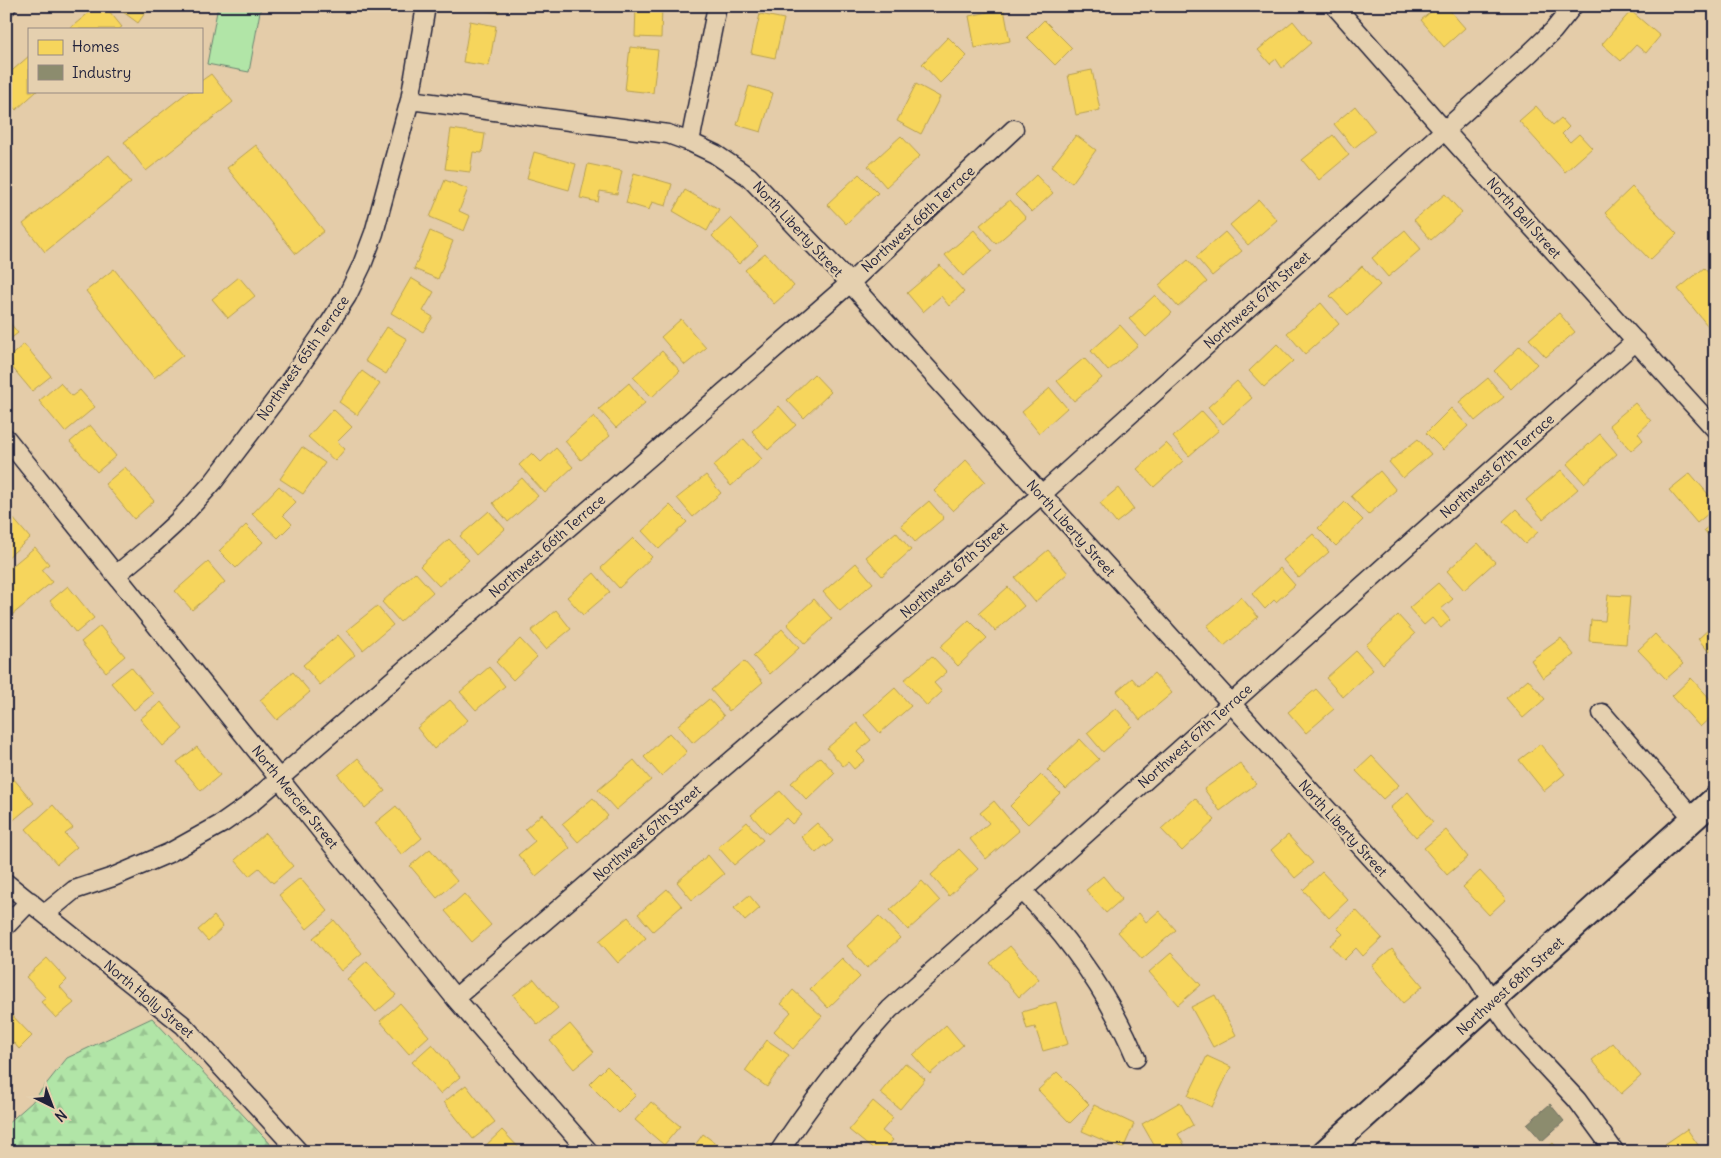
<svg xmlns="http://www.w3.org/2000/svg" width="1721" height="1158" viewBox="0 0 1721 1158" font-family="Delius,sans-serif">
<defs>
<pattern id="forest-firs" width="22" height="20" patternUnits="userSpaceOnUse" patternTransform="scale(1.25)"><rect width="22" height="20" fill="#b1e5a7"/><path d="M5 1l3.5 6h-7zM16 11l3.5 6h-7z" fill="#98c491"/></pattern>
</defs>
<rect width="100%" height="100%" fill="#e4cca9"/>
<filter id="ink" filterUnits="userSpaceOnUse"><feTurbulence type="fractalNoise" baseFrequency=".02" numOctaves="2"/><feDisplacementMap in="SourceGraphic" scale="10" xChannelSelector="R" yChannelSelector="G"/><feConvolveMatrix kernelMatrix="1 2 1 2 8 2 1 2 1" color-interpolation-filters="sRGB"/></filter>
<g filter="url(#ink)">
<!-- forest -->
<path fill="url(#forest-firs)" stroke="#6a8471" d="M 152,1018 L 278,1152 L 6,1152 L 6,1125 L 32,1102 L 67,1058 Z"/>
<!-- green -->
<path fill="#b1e5a7" stroke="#6a8471" d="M 218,6 L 261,6 L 249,72 L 207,64 Z"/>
<!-- homes -->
<path fill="#f6d55c" stroke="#b69f52" d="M 97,6 L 105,6 L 122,27 L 119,29 L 69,29 Z
M 115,6 L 150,6 L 138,23 Z
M 472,6 L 500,6 L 499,13 L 472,9 Z
M 636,6 L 662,6 L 661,38 L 635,37 Z
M 1438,6 L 1446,6 L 1465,28 L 1444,47 L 1421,20 Z
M 1004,9 L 1010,41 L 975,48 L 969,16 Z
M 1631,11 L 1660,36 L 1646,53 L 1636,45 L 1621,61 L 1602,44 Z
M 760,14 L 784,19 L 775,58 L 751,53 Z
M 1044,20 L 1072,48 L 1055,65 L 1027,37 Z
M 470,21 L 496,26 L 489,66 L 463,62 Z
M 1293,21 L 1311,43 L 1282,68 L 1276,59 L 1270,64 L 1258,50 Z
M 948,37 L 967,56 L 940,83 L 922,64 Z
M 630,47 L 658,50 L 653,93 L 625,90 Z
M 29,56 L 29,91 L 37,91 L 16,110 L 6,99 L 6,76 Z
M 1092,70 L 1100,110 L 1076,115 L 1068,75 Z
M 211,74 L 233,102 L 146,171 L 124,142 L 189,91 L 201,91 L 201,81 Z
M 916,84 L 940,97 L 921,134 L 897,121 Z
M 749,86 L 773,93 L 761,132 L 737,125 Z
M 1355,106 L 1375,131 L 1354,148 L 1334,124 Z
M 1536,106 L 1553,125 L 1561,118 L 1569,127 L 1562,134 L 1570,142 L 1579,134 L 1592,148 L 1565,172 L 1519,121 Z
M 451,129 L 485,134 L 482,153 L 473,152 L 470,172 L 445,169 Z
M 1076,135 L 1096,150 L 1072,183 L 1051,167 Z
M 1333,135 L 1349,155 L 1319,180 L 1302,160 Z
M 901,136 L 920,156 L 886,187 L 868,166 Z
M 256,145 L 324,231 L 296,254 L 227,168 Z
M 534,152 L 576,164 L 569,190 L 527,178 Z
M 109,155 L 131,182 L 45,252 L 23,224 Z
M 588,164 L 622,171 L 617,194 L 600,191 L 598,202 L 580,198 Z
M 634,173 L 672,184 L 666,206 L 652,202 L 649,210 L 626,203 Z
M 859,174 L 878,193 L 846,224 L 827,204 Z
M 1036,175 L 1053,193 L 1032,212 L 1015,195 Z
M 445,180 L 468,189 L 459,211 L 470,216 L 464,231 L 430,217 Z
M 1632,187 L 1677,234 L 1650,260 L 1605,213 Z
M 685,190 L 719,209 L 707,231 L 673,211 Z
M 1445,194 L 1462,213 L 1431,240 L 1414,220 Z
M 1010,200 L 1026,218 L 996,244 L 980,225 Z
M 1259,200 L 1277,220 L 1248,245 L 1230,225 Z
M 731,218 L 758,246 L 739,264 L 712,236 Z
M 974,230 L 992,251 L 963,276 L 945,255 Z
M 1405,230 L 1421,249 L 1388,277 L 1372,258 Z
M 430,231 L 453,241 L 438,279 L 414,269 Z
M 1225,232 L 1242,251 L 1212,276 L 1196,257 Z
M 765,253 L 794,286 L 774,304 L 745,270 Z
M 1188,260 L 1207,282 L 1178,307 L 1159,285 Z
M 940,265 L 964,292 L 949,306 L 941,296 L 923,312 L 907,293 Z
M 1362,266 L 1380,285 L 1348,315 L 1330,296 Z
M 1704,268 L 1715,280 L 1715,335 L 1678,289 Z
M 114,269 L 183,355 L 154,378 L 86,291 Z
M 239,277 L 255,296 L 228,318 L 212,299 Z
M 411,278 L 434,292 L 423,311 L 433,317 L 423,332 L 391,313 Z
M 1155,295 L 1172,313 L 1146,337 L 1129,319 Z
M 1321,303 L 1339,324 L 1305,354 L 1287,333 Z
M 1559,313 L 1575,332 L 1546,357 L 1529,339 Z
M 6,318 L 18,333 L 6,342 Z
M 681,319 L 706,348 L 685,365 L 661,337 Z
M 1120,325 L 1138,345 L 1108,371 L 1091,351 Z
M 387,327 L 407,339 L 386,374 L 365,361 Z
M 24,344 L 51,376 L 32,391 L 6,360 Z
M 1277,344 L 1293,361 L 1264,387 L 1249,371 Z
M 1520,346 L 1537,364 L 1511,389 L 1494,371 Z
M 662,351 L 680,371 L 652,397 L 633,377 Z
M 1084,358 L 1102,378 L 1074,401 L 1057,381 Z
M 362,371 L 380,384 L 357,415 L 339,402 Z
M 814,374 L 831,392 L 804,418 L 787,400 Z
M 1488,378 L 1504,397 L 1475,421 L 1459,402 Z
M 1237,381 L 1252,398 L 1223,424 L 1208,407 Z
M 60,383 L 72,396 L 80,390 L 95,407 L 65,432 L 39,401 Z
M 629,383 L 645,403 L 616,428 L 599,409 Z
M 1050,388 L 1067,408 L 1039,433 L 1022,412 Z
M 1635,403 L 1651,421 L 1638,433 L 1643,440 L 1631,451 L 1609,425 Z
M 779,406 L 796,425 L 768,450 L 752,431 Z
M 1451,408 L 1468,426 L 1443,450 L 1426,433 Z
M 333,409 L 352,427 L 337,442 L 345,449 L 335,461 L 308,437 Z
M 1202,411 L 1219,430 L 1189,456 L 1173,437 Z
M 594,416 L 610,436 L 581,460 L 565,441 Z
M 90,425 L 116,456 L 97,472 L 70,442 Z
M 1600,434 L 1617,454 L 1584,483 L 1567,464 Z
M 744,439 L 762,459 L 731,486 L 713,466 Z
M 1418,439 L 1431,454 L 1403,478 L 1389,462 Z
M 1166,443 L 1183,461 L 1154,487 L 1137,469 Z
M 302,447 L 325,463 L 303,494 L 280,479 Z
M 556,448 L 573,467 L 545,493 L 519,465 L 532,453 L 541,462 Z
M 966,460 L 985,481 L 953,511 L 934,491 Z
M 125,467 L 154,501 L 134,519 L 105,484 Z
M 1561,470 L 1578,489 L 1543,519 L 1526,500 Z
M 1380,471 L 1396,490 L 1368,515 L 1351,496 Z
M 1690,473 L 1715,502 L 1715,508 L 1697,523 L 1669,490 Z
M 706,475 L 721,493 L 693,517 L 677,498 Z
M 522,478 L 538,496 L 508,522 L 493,503 Z
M 279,486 L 296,502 L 283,515 L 292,524 L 278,538 L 252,514 Z
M 1118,488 L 1134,509 L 1116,523 L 1100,503 Z
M 929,501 L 944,518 L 915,542 L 901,525 Z
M 1345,502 L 1363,520 L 1336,546 L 1318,528 Z
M 670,505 L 687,522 L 659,549 L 642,531 Z
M 1516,509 L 1538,532 L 1525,544 L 1503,521 Z
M 6,510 L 30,538 L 6,559 Z
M 489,511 L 505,529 L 476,555 L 460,536 Z
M 1715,521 L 1715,543 L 1704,530 Z
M 246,525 L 263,542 L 236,568 L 219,551 Z
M 896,532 L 911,550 L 882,576 L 866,557 Z
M 1313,534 L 1329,552 L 1299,578 L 1283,560 Z
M 633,538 L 652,557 L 619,588 L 601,568 Z
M 449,539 L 469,560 L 439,586 L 420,566 Z
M 1478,543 L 1495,562 L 1464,590 L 1447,571 Z
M 35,547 L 49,564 L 42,570 L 52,582 L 12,615 L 6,609 L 6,571 Z
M 1048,550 L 1068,573 L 1035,602 L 1015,578 Z
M 208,562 L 225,582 L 192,610 L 175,591 Z
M 856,563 L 873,583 L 840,611 L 823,592 Z
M 1280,568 L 1295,585 L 1276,602 L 1274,600 L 1265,609 L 1252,594 Z
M 415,572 L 433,592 L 400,622 L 382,602 Z
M 594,573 L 610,592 L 583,615 L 567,597 Z
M 1438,583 L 1453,599 L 1441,609 L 1450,620 L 1441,628 L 1432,618 L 1424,625 L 1409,608 Z
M 68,586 L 94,618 L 76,633 L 50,601 Z
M 1008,587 L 1024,606 L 995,631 L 979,613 Z
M 1608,595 L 1630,596 L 1626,644 L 1589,641 L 1591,620 L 1605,621 Z
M 1241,597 L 1258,617 L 1224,646 L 1207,626 Z
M 814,599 L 832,619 L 805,644 L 787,624 Z
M 377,606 L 393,625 L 363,650 L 347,630 Z
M 556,610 L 571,629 L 546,649 L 531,631 Z
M 1398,615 L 1415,634 L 1383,664 L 1366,645 Z
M 969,620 L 987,638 L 958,666 L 940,647 Z
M 100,626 L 125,656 L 106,672 L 81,642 Z
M 1711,627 L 1715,632 L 1715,648 L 1709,652 L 1698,639 Z
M 782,629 L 799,648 L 770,674 L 753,656 Z
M 1655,634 L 1683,664 L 1666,679 L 1638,650 Z
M 338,635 L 355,655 L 320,685 L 303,665 Z
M 1561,638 L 1574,655 L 1543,678 L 1531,660 Z
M 520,639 L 537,657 L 513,680 L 496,662 Z
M 1356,651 L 1373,670 L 1343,697 L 1326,678 Z
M 932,656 L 947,672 L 934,683 L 942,692 L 927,706 L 904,680 Z
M 744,661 L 763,682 L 729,711 L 711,690 Z
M 131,667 L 153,694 L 134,710 L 111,683 Z
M 489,667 L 505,686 L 476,710 L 460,692 Z
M 293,672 L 310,692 L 277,720 L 260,700 Z
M 1154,673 L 1172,693 L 1140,720 L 1117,691 L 1132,678 L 1139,686 Z
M 1691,678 L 1715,704 L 1715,713 L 1700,727 L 1672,696 Z
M 1528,679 L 1545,699 L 1523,718 L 1506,698 Z
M 895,688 L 911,706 L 880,733 L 864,715 Z
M 1316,689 L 1334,709 L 1306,733 L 1288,712 Z
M 709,699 L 724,716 L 693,743 L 678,725 Z
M 450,700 L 468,720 L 434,749 L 417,728 Z
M 161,702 L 183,729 L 163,746 L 140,719 Z
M 1116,708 L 1132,726 L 1103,752 L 1087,733 Z
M 857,723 L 871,740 L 857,752 L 865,760 L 854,769 L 848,762 L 843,766 L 827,748 Z
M 669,733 L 687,752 L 661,776 L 644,757 Z
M 1080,739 L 1099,759 L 1066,789 L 1047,770 Z
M 1540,744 L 1565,774 L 1544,791 L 1519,760 Z
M 197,747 L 220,775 L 201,791 L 177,762 Z
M 1372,756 L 1399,785 L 1383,799 L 1356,771 Z
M 820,757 L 835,773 L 807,800 L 791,783 Z
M 358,758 L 385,791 L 365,808 L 338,775 Z
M 634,760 L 651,780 L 616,810 L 598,790 Z
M 1240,763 L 1256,784 L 1220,811 L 1204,789 Z
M 1041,775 L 1060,793 L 1028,824 L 1010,806 Z
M 13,778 L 34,803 L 10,823 L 6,819 L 6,783 Z
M 780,791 L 802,815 L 792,824 L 786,818 L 768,834 L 751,815 Z
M 1408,792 L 1433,822 L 1416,837 L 1390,808 Z
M 593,798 L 608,816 L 578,842 L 562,824 Z
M 1195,798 L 1215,820 L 1182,851 L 1161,829 Z
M 994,801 L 1019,831 L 986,859 L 970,839 L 989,823 L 980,813 Z
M 53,805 L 73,828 L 65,834 L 77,847 L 57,864 L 26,829 Z
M 396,806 L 422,838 L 402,855 L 375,823 Z
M 542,814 L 570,848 L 536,876 L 518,855 L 535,841 L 525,829 Z
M 747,822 L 763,840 L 734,865 L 718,847 Z
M 817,823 L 833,841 L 826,847 L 825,845 L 816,853 L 801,837 Z
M 1446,830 L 1468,857 L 1447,875 L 1424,848 Z
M 265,833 L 293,866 L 273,883 L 259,868 L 249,876 L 235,860 Z
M 1288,835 L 1313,863 L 1295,878 L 1271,850 Z
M 430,849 L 457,881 L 437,898 L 410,866 Z
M 959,849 L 978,869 L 949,896 L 931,875 Z
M 708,855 L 724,874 L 692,900 L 677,882 Z
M 1480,871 L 1506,899 L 1489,915 L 1463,887 Z
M 1322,872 L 1348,900 L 1329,918 L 1303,890 Z
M 1103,876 L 1122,899 L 1106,913 L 1086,890 Z
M 300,878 L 328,911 L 307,929 L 279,895 Z
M 922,881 L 940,901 L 908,930 L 890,910 Z
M 667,889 L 682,906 L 653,931 L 638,914 Z
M 464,894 L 491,925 L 472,942 L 445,911 Z
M 749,895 L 760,908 L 745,921 L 734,908 Z
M 1356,910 L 1382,938 L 1363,956 L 1356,948 L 1344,960 L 1330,945 L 1343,934 L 1337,928 Z
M 1159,911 L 1176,930 L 1142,959 L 1118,932 L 1139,913 L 1146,922 Z
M 214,916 L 223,927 L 208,941 L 198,930 Z
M 879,916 L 900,938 L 867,968 L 847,946 Z
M 628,917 L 646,938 L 618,963 L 599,941 Z
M 334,920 L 362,953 L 341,971 L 313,938 Z
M 1010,946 L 1039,979 L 1019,997 L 990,963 Z
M 1392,949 L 1423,986 L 1403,1003 L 1372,966 Z
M 1171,953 L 1201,985 L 1178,1005 L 1149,972 Z
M 47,958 L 67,980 L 60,987 L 74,1003 L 56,1018 L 41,1002 L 46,998 L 26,977 Z
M 842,958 L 860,977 L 828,1008 L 810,989 Z
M 367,961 L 396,995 L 376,1012 L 347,979 Z
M 534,979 L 558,1008 L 538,1025 L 513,995 Z
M 793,990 L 822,1016 L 793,1049 L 774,1031 L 791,1012 L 781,1004 Z
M 1215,995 L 1236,1035 L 1213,1047 L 1191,1007 Z
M 1056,1002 L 1068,1044 L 1043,1051 L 1035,1027 L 1027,1029 L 1022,1012 Z
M 400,1003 L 429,1036 L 409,1054 L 380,1021 Z
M 6,1009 L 32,1036 L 19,1049 L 14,1043 L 6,1051 Z
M 570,1024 L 594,1052 L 574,1069 L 550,1041 Z
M 946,1025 L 963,1045 L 930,1074 L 913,1055 Z
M 767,1040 L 789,1055 L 767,1087 L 745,1071 Z
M 1613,1043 L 1641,1076 L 1621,1094 L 1592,1060 Z
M 432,1044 L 460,1077 L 440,1094 L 412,1062 Z
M 1207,1056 L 1231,1067 L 1212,1107 L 1188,1096 Z
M 905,1063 L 925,1079 L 900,1109 L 880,1093 Z
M 607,1066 L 636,1095 L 618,1113 L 589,1084 Z
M 1057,1072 L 1089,1104 L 1070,1123 L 1038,1090 Z
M 466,1085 L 495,1122 L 473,1139 L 444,1102 Z
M 873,1101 L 893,1118 L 882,1131 L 893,1140 L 883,1152 L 876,1152 L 849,1130 Z
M 651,1102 L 680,1126 L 664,1145 L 635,1120 Z
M 1180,1102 L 1193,1125 L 1178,1134 L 1186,1148 L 1181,1152 L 1158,1152 L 1142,1124 Z
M 1094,1105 L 1134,1124 L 1123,1149 L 1082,1131 Z
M 1687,1129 L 1703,1152 L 1670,1152 L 1665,1144 Z
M 502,1130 L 523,1152 L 487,1152 L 483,1148 Z
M 703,1134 L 728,1152 L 690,1152 Z
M 1553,1143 L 1560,1152 L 1542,1152 Z"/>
<!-- industry -->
<path fill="#8c8c6e" stroke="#6c6c5f" d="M 1550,1104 L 1564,1121 L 1542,1141 L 1527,1124 Z"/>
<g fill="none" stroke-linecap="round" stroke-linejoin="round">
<defs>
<path id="minor" d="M 1335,6 L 1445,131 L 1715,429
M 6,7 L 7,6
M 410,100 L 668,134 L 690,142 L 715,154 L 749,177 L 850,283 L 1471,968 L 1492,1001 L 1512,1030 L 1577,1100 L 1615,1152
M 690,142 L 717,6
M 6,438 L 455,998 L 589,1152
M 116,575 L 151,546 L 178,521 L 214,481 L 286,386 L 329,324 L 347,296 L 362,265 L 374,233 L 410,100 L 426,6
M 1602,713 L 1693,818
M 6,883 L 183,1025 L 299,1152
M 1022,890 C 1070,939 1109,994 1136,1058
M 46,913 L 74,890 L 113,877 L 169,853 L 223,823 L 250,804 L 850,283 L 1014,129
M 6,926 L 30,901
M 455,998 L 1041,495 L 1530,53 L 1553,31 L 1573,6
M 779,1152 C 812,1101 849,1054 890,1009 L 1636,341"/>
<path id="secondary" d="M 1325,1152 L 1715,799"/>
</defs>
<!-- minor casing -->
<use href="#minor" stroke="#22223b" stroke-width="21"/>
<!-- secondary casing -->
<use href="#secondary" stroke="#22223b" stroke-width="28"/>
<!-- minor -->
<use href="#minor" stroke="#e5d0af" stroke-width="18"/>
<!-- secondary -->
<use href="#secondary" stroke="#e5d0af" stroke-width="24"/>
</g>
</g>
<g text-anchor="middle" stroke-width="5" stroke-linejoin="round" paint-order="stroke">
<!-- street labels -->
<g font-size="14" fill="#22223b" stroke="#e5d0af">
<text transform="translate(1524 218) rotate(48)" y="5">North Bell Street</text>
<text transform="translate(918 219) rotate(-43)" y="5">Northwest 66th Terrace</text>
<text transform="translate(798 229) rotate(47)" y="5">North Liberty Street</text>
<text transform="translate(1257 300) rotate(-42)" y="5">Northwest 67th Street</text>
<text transform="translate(303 358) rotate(-55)" y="5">Northwest 65th Terrace</text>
<text transform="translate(1497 466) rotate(-42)" y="5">Northwest 67th Terrace</text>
<text transform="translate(1071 528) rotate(48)" y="5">North Liberty Street</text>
<text transform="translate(547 546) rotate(-41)" y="5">Northwest 66th Terrace</text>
<text transform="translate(954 570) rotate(-41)" y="5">Northwest 67th Street</text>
<text transform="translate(1195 736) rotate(-42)" y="5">Northwest 67th Terrace</text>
<text transform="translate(295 797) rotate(51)" y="5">North Mercier Street</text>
<text transform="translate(1343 828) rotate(48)" y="5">North Liberty Street</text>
<text transform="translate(647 833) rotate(-41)" y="5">Northwest 67th Street</text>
<text transform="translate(1510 986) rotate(-42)" y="5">Northwest 68th Street</text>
<text transform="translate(149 999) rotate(40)" y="5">North Holly Street</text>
</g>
</g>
<!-- margin -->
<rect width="1721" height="1158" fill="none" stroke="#e5d0af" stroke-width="25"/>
<rect x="12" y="12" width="1696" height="1133" fill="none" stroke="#22223b" stroke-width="2" filter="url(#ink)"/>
<!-- legend -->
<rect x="28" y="28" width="175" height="65" fill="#e5d0af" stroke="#978a81"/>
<rect x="38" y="40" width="25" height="15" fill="#f6d55c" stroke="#978a81"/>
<text x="72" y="52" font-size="15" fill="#22223b">Homes</text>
<rect x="38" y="65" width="25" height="15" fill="#8c8c6e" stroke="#978a81"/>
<text x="72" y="78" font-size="15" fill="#22223b">Industry</text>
<!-- north arrow -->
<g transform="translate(52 1106) rotate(138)" stroke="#e5d0af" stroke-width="4" paint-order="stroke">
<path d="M0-4L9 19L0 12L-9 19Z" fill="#22223b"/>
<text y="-8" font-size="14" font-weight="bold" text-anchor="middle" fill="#22223b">N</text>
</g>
</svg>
